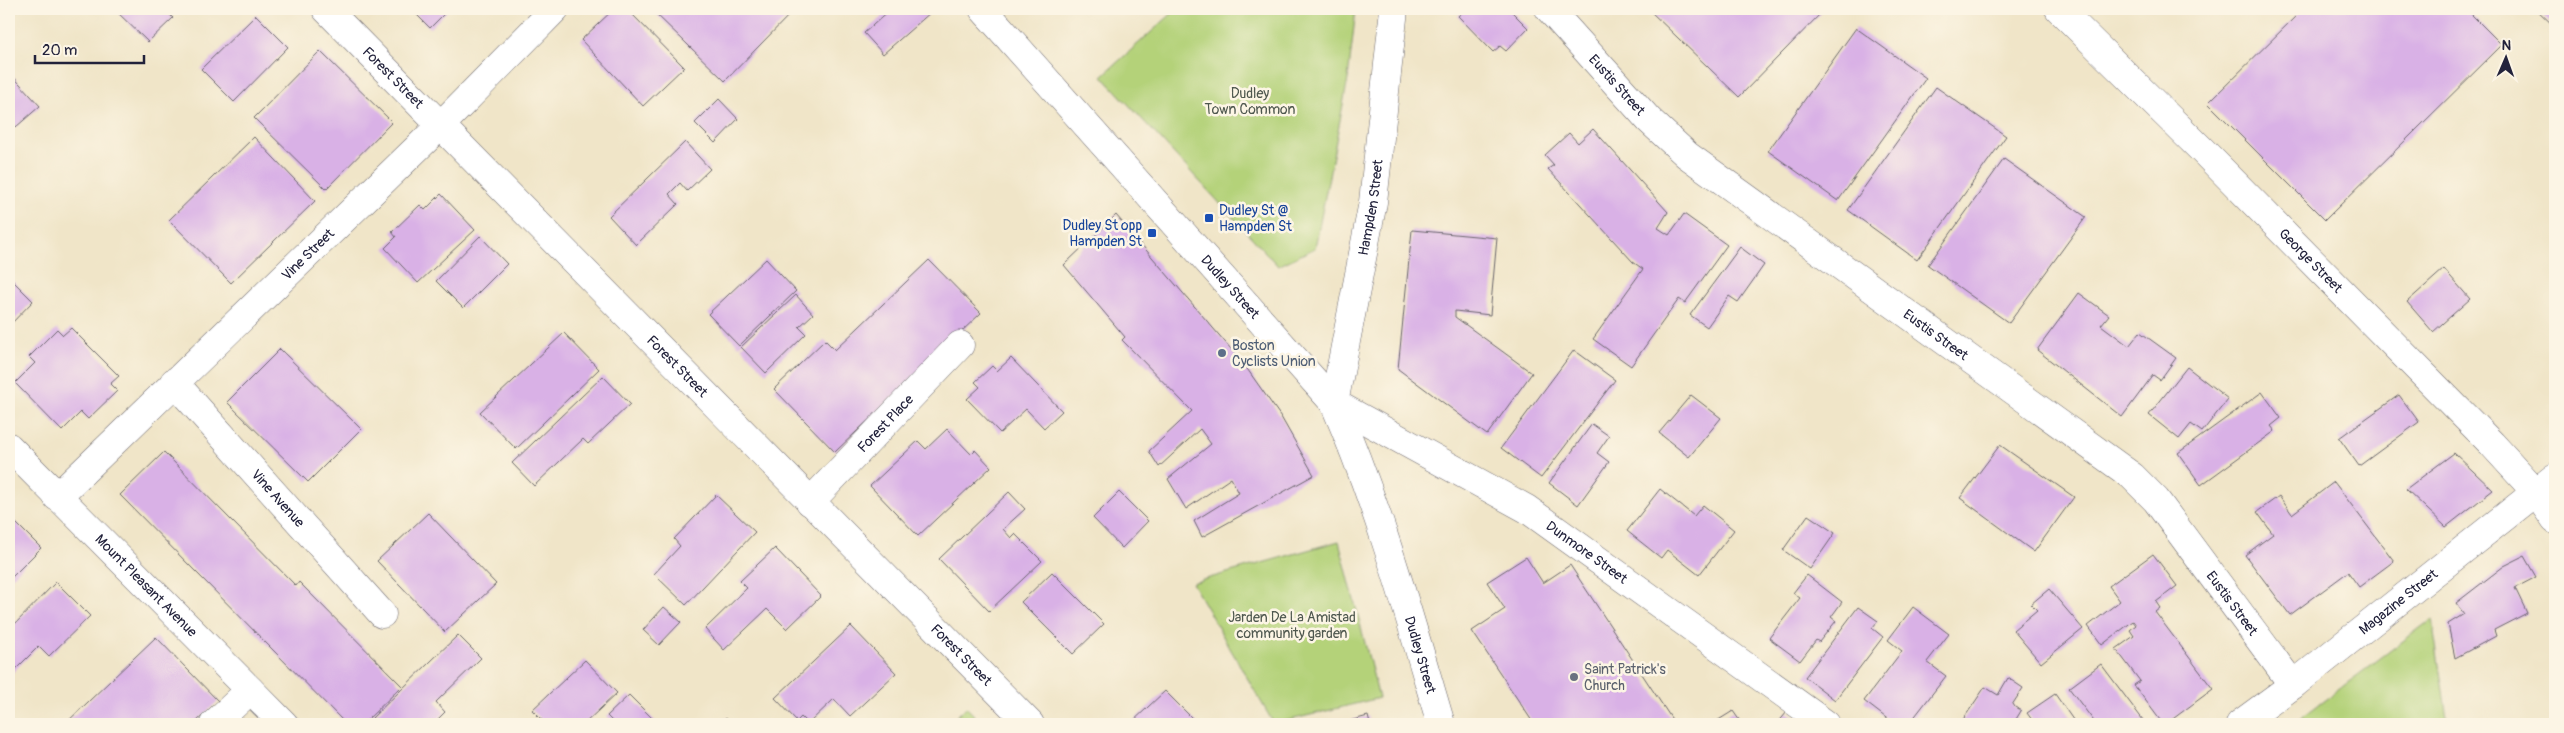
<svg xmlns="http://www.w3.org/2000/svg" width="2564" height="733" viewBox="0 0 2564 733" font-family="Pangolin,sans-serif">
<rect width="100%" height="100%" fill="#fcf5e5"/>
<filter id="ink" filterUnits="userSpaceOnUse"><feTurbulence type="fractalNoise" baseFrequency=".02" numOctaves="2"/><feDisplacementMap in="SourceGraphic" scale="10" xChannelSelector="R" yChannelSelector="G"/><feConvolveMatrix kernelMatrix="1 2 1 2 8 2 1 2 1" color-interpolation-filters="sRGB"/></filter>
<filter id="wash" filterUnits="userSpaceOnUse"><feTurbulence type="fractalNoise" baseFrequency=".0096" numOctaves="4" result="noise"/><feDisplacementMap in="SourceGraphic" scale="20" xChannelSelector="R" yChannelSelector="G"/><feGaussianBlur stdDeviation="1.12" result="paint"/><feColorMatrix in="noise" values="0 0 0 0 0 0 0 0 0 0 0 0 0 0 0 0 0 1.4 0 .05"/><feComposite in="paint" operator="in"/></filter>
<g filter="url(#wash)">
<rect width="100%" height="100%" fill="#f0e5c8"/>
<!-- green -->
<path fill="#b4d279" stroke="#6b7a5a" d="M 1177,9 L 1356,9 L 1348,79 L 1315,248 L 1278,266 L 1102,76 Z
M 1339,541 L 1379,698 L 1274,724 L 1192,583 Z
M 2432,619 L 2448,724 L 2293,724 Z
M 966,707 L 983,724 L 949,724 Z"/>
<g id="blocks">
<!-- building -->
<path fill="#d9b1e6" d="M 114,9 L 172,9 L 168,13 L 173,18 L 148,42 Z
M 411,9 L 449,9 L 430,28 Z
M 614,9 L 627,9 L 684,67 L 643,106 L 581,40 Z
M 651,9 L 795,9 L 725,81 Z
M 891,9 L 928,9 L 931,12 L 883,54 L 864,33 Z
M 1466,9 L 1509,9 L 1528,28 L 1506,51 L 1500,46 L 1493,52 L 1458,16 Z
M 1648,9 L 1825,9 L 1739,97 Z
M 2303,9 L 2466,9 L 2502,45 L 2325,220 L 2208,103 Z
M 2536,9 L 2555,9 L 2555,27 Z
M 256,15 L 288,47 L 234,102 L 201,69 Z
M 1856,28 L 1926,78 L 1838,201 L 1768,151 Z
M 320,51 L 392,122 L 326,189 L 254,118 Z
M 10,73 L 40,106 L 16,127 L 9,118 Z
M 1936,87 L 2006,136 L 1917,260 L 1848,210 Z
M 719,99 L 738,119 L 715,143 L 695,123 Z
M 1593,129 L 1668,212 L 1658,228 L 1669,235 L 1684,214 L 1727,245 L 1685,303 L 1679,299 L 1631,366 L 1593,339 L 1643,269 L 1633,262 L 1548,169 L 1554,165 L 1545,155 L 1569,133 L 1578,143 Z
M 254,137 L 315,201 L 231,283 L 169,220 Z
M 685,142 L 710,169 L 687,191 L 680,183 L 669,194 L 678,204 L 636,245 L 609,216 Z
M 2004,159 L 2086,217 L 2009,323 L 1928,265 Z
M 441,194 L 475,230 L 418,283 L 385,248 L 396,237 L 392,232 L 420,205 L 425,210 Z
M 1116,215 L 1243,363 L 1281,417 L 1314,475 L 1202,537 L 1194,521 L 1239,493 L 1231,478 L 1186,509 L 1168,479 L 1211,444 L 1200,429 L 1159,467 L 1149,451 L 1192,411 L 1122,340 L 1125,337 L 1064,265 Z
M 1412,230 L 1497,238 L 1490,315 L 1455,311 L 1455,317 L 1532,373 L 1487,435 L 1398,369 Z
M 480,236 L 507,264 L 463,308 L 436,281 Z
M 1740,247 L 1764,265 L 1738,302 L 1729,296 L 1707,327 L 1690,315 Z
M 766,259 L 796,291 L 739,346 L 708,314 Z
M 929,260 L 981,313 L 835,452 L 774,389 L 825,340 L 835,350 Z
M 2444,269 L 2470,299 L 2433,332 L 2407,302 Z
M 9,277 L 33,301 L 9,326 Z
M 2079,293 L 2109,315 L 2101,325 L 2129,346 L 2140,332 L 2176,358 L 2160,380 L 2153,375 L 2122,417 L 2037,350 Z
M 796,295 L 813,314 L 799,327 L 806,334 L 766,373 L 741,347 Z
M 71,328 L 119,376 L 110,384 L 117,391 L 88,419 L 81,412 L 62,431 L 15,383 L 35,363 L 29,357 L 57,329 L 63,335 Z
M 564,333 L 599,369 L 516,449 L 480,412 Z
M 280,349 L 361,429 L 308,482 L 227,402 Z
M 1574,350 L 1615,380 L 1541,478 L 1501,448 Z
M 1011,358 L 1062,411 L 1044,428 L 1026,409 L 1000,433 L 967,399 L 980,387 L 975,382 L 992,366 L 997,371 Z
M 2187,367 L 2228,399 L 2202,432 L 2191,424 L 2179,439 L 2149,415 Z
M 603,376 L 630,404 L 588,444 L 583,439 L 534,486 L 512,463 Z
M 2262,392 L 2281,418 L 2271,426 L 2275,431 L 2201,485 L 2178,453 Z
M 1691,395 L 1721,418 L 1689,457 L 1659,433 Z
M 2399,395 L 2419,422 L 2359,466 L 2339,438 Z
M 1592,424 L 1609,436 L 1597,453 L 1609,462 L 1578,505 L 1549,483 Z
M 947,429 L 971,454 L 975,450 L 991,467 L 918,536 L 870,486 L 918,441 L 926,449 Z
M 2000,445 L 2074,497 L 2034,552 L 1960,498 Z
M 164,452 L 296,586 L 299,582 L 402,686 L 363,724 L 346,724 L 120,495 Z
M 2454,453 L 2493,490 L 2446,527 L 2406,489 Z
M 2334,482 L 2394,561 L 2359,587 L 2348,572 L 2290,615 L 2245,555 L 2273,534 L 2257,512 L 2279,496 L 2292,514 Z
M 1660,489 L 1694,516 L 1703,505 L 1734,530 L 1699,575 L 1667,550 L 1661,558 L 1627,531 Z
M 1009,492 L 1025,509 L 1003,529 L 1011,538 L 1015,534 L 1042,561 L 989,611 L 939,559 Z
M 1119,492 L 1148,521 L 1122,548 L 1093,518 Z
M 716,495 L 755,532 L 686,605 L 654,574 L 680,546 L 674,539 Z
M 428,513 L 496,584 L 445,632 L 377,561 Z
M 1808,515 L 1835,533 L 1810,569 L 1783,550 Z
M 9,516 L 41,548 L 9,580 Z
M 775,548 L 821,596 L 787,629 L 767,609 L 724,650 L 705,629 L 747,588 L 740,581 Z
M 2153,554 L 2177,586 L 2156,602 L 2160,608 L 2155,612 L 2213,689 L 2166,724 L 2163,724 L 2134,685 L 2140,681 L 2116,649 L 2134,636 L 2130,630 L 2136,625 L 2133,621 L 2102,645 L 2088,626 L 2120,601 L 2109,586 Z
M 2524,556 L 2536,577 L 2515,588 L 2527,613 L 2494,630 L 2496,636 L 2455,658 L 2448,624 L 2464,614 L 2456,603 L 2504,566 Z
M 1526,557 L 1543,583 L 1570,565 L 1675,724 L 1534,724 L 1472,631 L 1505,609 L 1487,582 Z
M 1052,572 L 1104,624 L 1073,654 L 1021,602 Z
M 1807,575 L 1842,602 L 1831,617 L 1836,621 L 1819,642 L 1816,640 L 1800,661 L 1769,638 L 1800,598 L 1793,593 Z
M 56,582 L 90,616 L 49,656 L 39,646 L 9,676 L 9,630 Z
M 2049,589 L 2083,629 L 2041,663 L 2013,630 L 2037,610 L 2031,604 Z
M 664,607 L 681,622 L 659,645 L 643,630 Z
M 1858,607 L 1878,621 L 1872,628 L 1883,637 L 1835,700 L 1805,677 Z
M 1913,607 L 1949,634 L 1927,662 L 1946,676 L 1909,724 L 1894,724 L 1864,701 L 1902,651 L 1888,640 Z
M 851,626 L 896,673 L 850,716 L 834,699 L 808,724 L 801,717 L 797,721 L 775,698 Z
M 458,635 L 481,658 L 436,702 L 445,712 L 433,724 L 378,724 L 372,718 Z
M 156,637 L 218,701 L 194,724 L 65,724 Z
M 585,660 L 617,693 L 584,724 L 546,724 L 532,710 Z
M 2101,664 L 2146,724 L 2096,724 L 2069,688 Z
M 2008,678 L 2023,688 L 2012,705 L 2021,711 L 2013,724 L 1960,724 L 1985,687 L 1998,695 Z
M 1165,691 L 1198,724 L 1130,724 Z
M 2055,694 L 2076,724 L 2035,724 L 2027,713 Z
M 629,695 L 658,724 L 615,724 L 607,716 Z
M 1733,711 L 1742,724 L 1712,724 Z
M 1787,712 L 1804,724 L 1777,724 Z
M 1368,716 L 1370,724 L 1338,724 Z
M 726,718 L 732,724 L 721,724 Z"/>
</g>
</g>
<g filter="url(#ink)">
<use href="#blocks" fill-opacity="0" stroke="#6a666c" stroke-width="1"/>
<g fill="none" stroke-linecap="round" stroke-linejoin="round">
<defs>
<g id="street">
<path id="s1" d="M 326,9 L 1030,724"/>
<path id="s2" d="M 1549,9 L 1649,120 L 1687,155 L 2132,476 L 2156,500 L 2293,685"/>
<path id="s3" d="M 2059,9 L 2203,151 L 2492,444 L 2535,491 L 2555,520"/>
<path id="s4" d="M 174,382 L 382,614"/>
<path id="s5" d="M 1334,403 L 1527,509 L 1826,724"/>
<path id="s6" d="M 9,447 L 284,724"/>
<path id="s7" d="M 57,497 L 441,125 L 555,9"/>
<path id="s8" d="M 810,502 L 960,345"/>
<path d="M 214,724 L 250,690"/>
</g>
<g id="secondary">
<path id="s9" d="M 983,9 L 1334,403 C 1379,507 1409,616 1441,724"/>
<path id="s10" d="M 1334,403 L 1373,202 L 1394,9"/>
<path id="s11" d="M 2240,724 L 2293,685 L 2555,477"/>
</g>
</defs>
<!-- street casing -->
<use href="#street" stroke="#6a666c" stroke-width="29"/>
<!-- secondary casing -->
<use href="#secondary" stroke="#6a666c" stroke-width="29"/>
<!-- street -->
<use href="#street" stroke="#fff" stroke-width="28"/>
<!-- secondary -->
<use href="#secondary" stroke="#fff" stroke-width="28"/>
</g>
</g>
<!-- markers -->
<g fill="#1a4fb4" stroke="#fcf5e5" stroke-width="2">
<rect x="1204" y="213" width="10" height="10" rx="2.5"/>
<rect x="1147" y="228" width="10" height="10" rx="2.5"/>
</g>
<circle fill="#5c6f8a" stroke="#fcf5e5" stroke-width="2" cx="1222" cy="353" r="5"/>
<circle fill="#6b7280" stroke="#fcf5e5" stroke-width="2" cx="1574" cy="677" r="5"/>
<g text-anchor="middle" stroke-width="5" stroke-linejoin="round" paint-order="stroke">
<!-- street labels -->
<g font-size="14" fill="#22223b" stroke="#fcf5e5">
<text dy="5" stroke="none"><textPath href="#s1" startOffset="96">Forest Street</textPath></text>
<text dy="5" stroke="none"><textPath href="#s2" startOffset="102">Eustis Street</textPath></text>
<text dy="5" stroke="none"><textPath href="#s10" startOffset="199">Hampden Street</textPath></text>
<text dy="5" stroke="none"><textPath href="#s7" startOffset="349">Vine Street</textPath></text>
<text dy="5" stroke="none"><textPath href="#s3" startOffset="356">George Street</textPath></text>
<text dy="5" stroke="none"><textPath href="#s9" startOffset="372">Dudley Street</textPath></text>
<text dy="5" stroke="none"><textPath href="#s2" startOffset="508">Eustis Street</textPath></text>
<text dy="5" stroke="none"><textPath href="#s1" startOffset="501">Forest Street</textPath></text>
<text dy="5" stroke="none"><textPath href="#s8" startOffset="109">Forest Place</textPath></text>
<text dy="5" stroke="none"><textPath href="#s4" startOffset="156">Vine Avenue</textPath></text>
<text dy="5" stroke="none"><textPath href="#s5" startOffset="294">Dunmore Street</textPath></text>
<text dy="5" stroke="none"><textPath href="#s6" startOffset="195">Mount Pleasant Avenue</textPath></text>
<text dy="5" stroke="none"><textPath href="#s11" startOffset="200">Magazine Street</textPath></text>
<text dy="5" stroke="none"><textPath href="#s2" startOffset="912">Eustis Street</textPath></text>
<text dy="5" stroke="none"><textPath href="#s9" startOffset="794">Dudley Street</textPath></text>
<text dy="5" stroke="none"><textPath href="#s1" startOffset="906">Forest Street</textPath></text>
</g>
<!-- park labels -->
<g font-size="14" fill="#4e574e" stroke="#fcf5e5">
<text x="1250" y="98">Dudley<tspan x="1250" dy="16">Town Common</tspan></text>
<text x="1292" y="622">Jarden De La Amistad<tspan x="1292" dy="16">community garden</tspan></text>
</g>
<!-- transit labels -->
<g font-size="14" fill="#164399" stroke="#fcf5e5" text-anchor="start">
<text x="1219" y="215">Dudley St @<tspan x="1219" dy="16">Hampden St</tspan></text>
<text x="1142" y="230" text-anchor="end">Dudley St opp<tspan x="1142" dy="16">Hampden St</tspan></text>
</g>
<!-- service labels -->
<g font-size="14" fill="#4e5e75" stroke="#fcf5e5" text-anchor="start">
<text x="1232" y="350">Boston<tspan x="1232" dy="16">Cyclists Union</tspan></text>
</g>
<!-- worship labels -->
<g font-size="14" fill="#5b616d" stroke="#fcf5e5" text-anchor="start">
<text x="1584" y="674">Saint Patrick's<tspan x="1584" dy="16">Church</tspan></text>
</g>
</g>
<!-- margin -->
<rect width="2564" height="733" fill="none" stroke="#fcf5e5" stroke-width="30"/>
<!-- north arrow -->
<g transform="translate(2506 58) rotate(2)" stroke="#fcf5e5" stroke-width="4" paint-order="stroke">
<path d="M0-4L9 19L0 12L-9 19Z" fill="#22223b"/>
<text y="-8" font-size="14" font-weight="bold" text-anchor="middle" fill="#22223b">N</text>
</g>
<!-- scale -->
<path d="M35 55v8h109v-8" fill="none" stroke="#22223b" stroke-width="2.5"/>
<text x="42" y="55" font-size="15" fill="#22223b" stroke="#fcf5e5" stroke-width="4" paint-order="stroke">20 m</text>
</svg>
